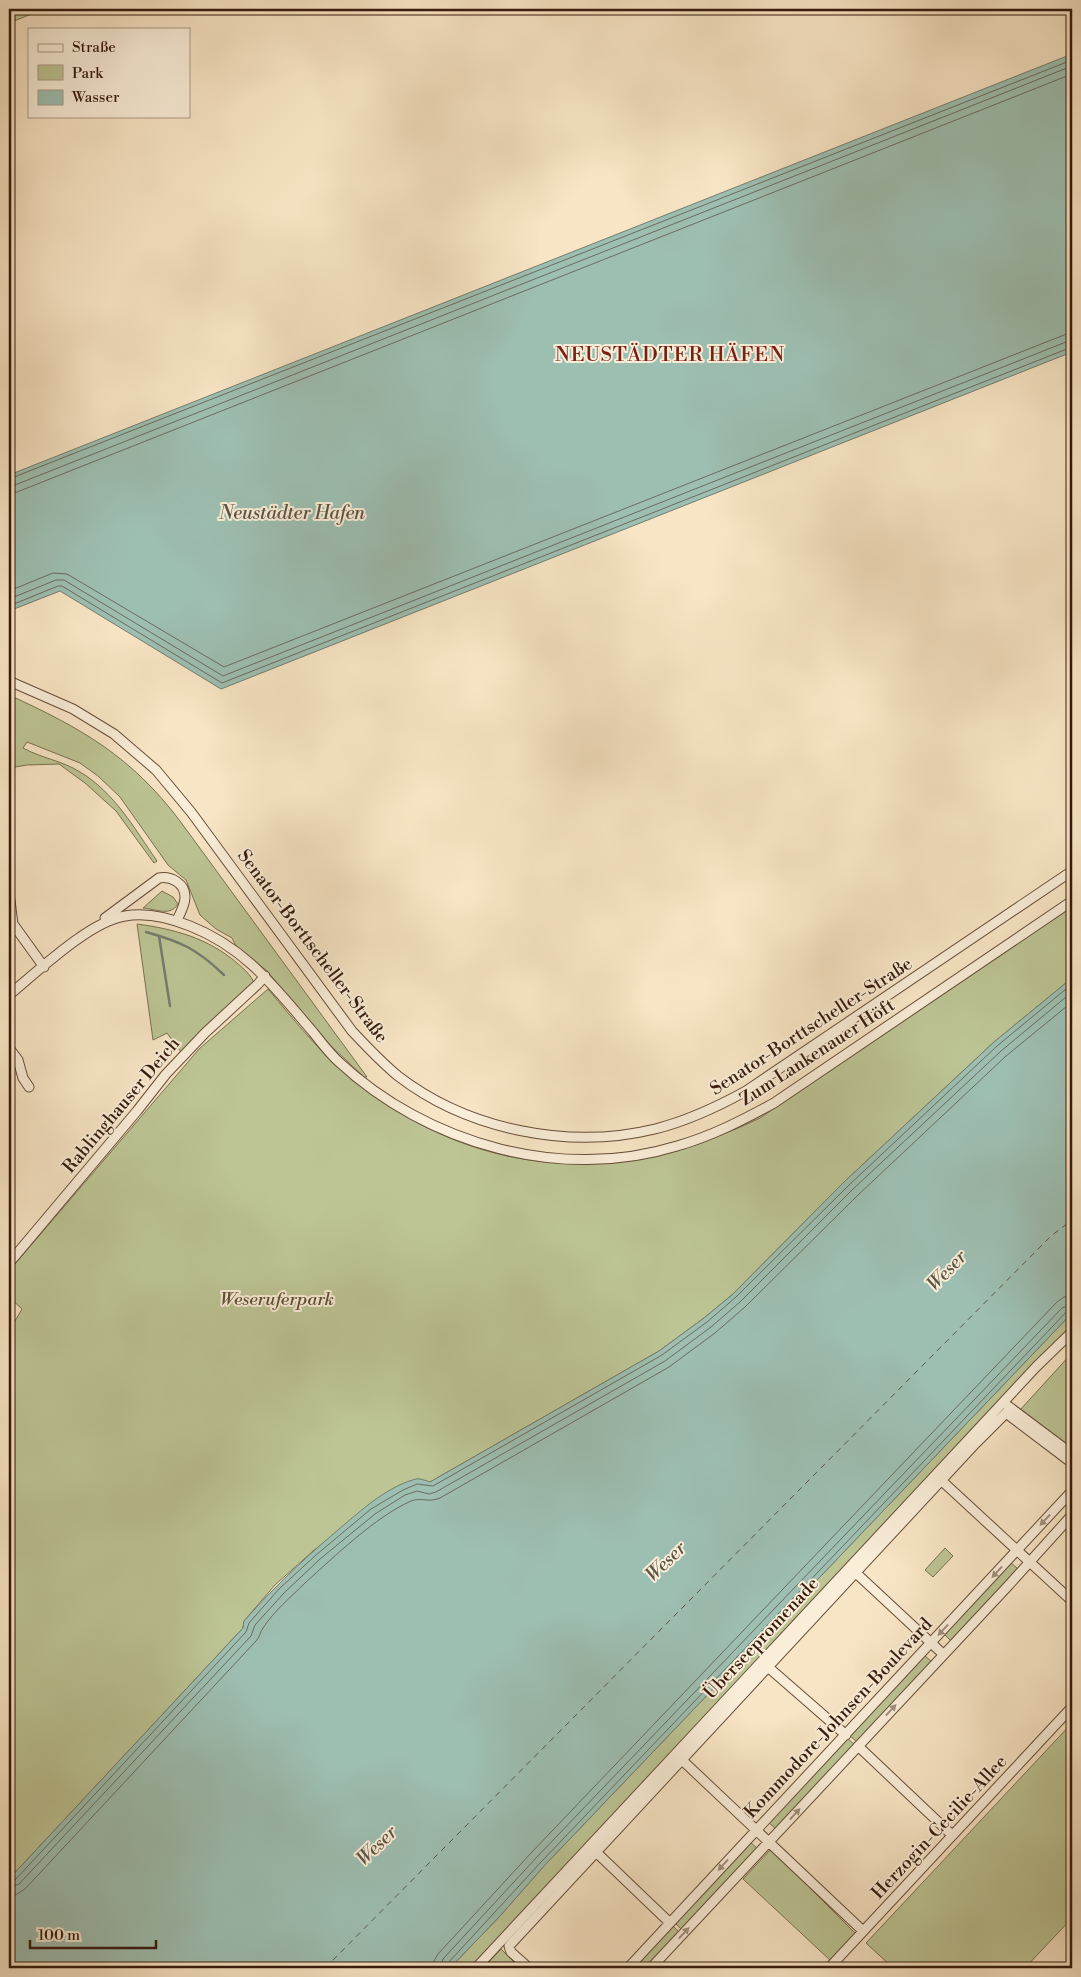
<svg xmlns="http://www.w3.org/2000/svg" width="1081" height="1977" viewBox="0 0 1081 1977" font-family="'Libre Bodoni',serif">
<rect width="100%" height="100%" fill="#f8e5c5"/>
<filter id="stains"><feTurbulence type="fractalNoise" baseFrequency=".004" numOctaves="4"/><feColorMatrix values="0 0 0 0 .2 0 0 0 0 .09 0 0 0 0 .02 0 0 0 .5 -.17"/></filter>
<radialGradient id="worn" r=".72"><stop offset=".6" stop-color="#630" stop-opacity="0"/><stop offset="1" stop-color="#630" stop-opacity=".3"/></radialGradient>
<!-- green -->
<path fill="#bdc595" stroke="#7a7050" d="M 9,9 L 44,9 L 9,23 Z
M 9,695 C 81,728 131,756 180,821 L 367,1077 L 364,1077 L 330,1045 L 267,971 L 236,946 L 232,938 L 216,929 L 200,915 L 186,880 L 168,865 L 120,797 L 98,776 L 80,763 L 27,742 L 23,748 C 41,758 63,761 80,772 C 115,793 134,828 157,861 L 154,863 L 116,811 L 85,783 L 59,764 L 27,765 L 9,768 Z
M 162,891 L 173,897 L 178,904 C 170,917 156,909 143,908 Z
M 1072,907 L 1072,978 L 994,1042 L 844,1182 L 733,1294 L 704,1318 L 659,1351 L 430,1482 L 418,1479 L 401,1485 L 313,1551 L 275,1585 L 244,1621 L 243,1628 L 9,1879 L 9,1331 L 22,1309 L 9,1297 L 9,1271 L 199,1049 L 268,989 C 296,1022 324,1058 359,1085 C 484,1181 621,1185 760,1118 Z
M 137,924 C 174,929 208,938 237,963 C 244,969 251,975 254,983 L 181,1052 L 167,1033 L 153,1040 Z
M 1072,1313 L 1072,1329 L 472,1968 L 450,1968 L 500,1916 L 544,1866 Z
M 1072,1353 L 1072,1449 L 1020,1410 Z
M 945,1548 L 953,1556 L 933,1577 L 925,1570 Z
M 1010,1562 L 1018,1569 L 951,1641 L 944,1634 Z
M 924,1655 L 932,1662 L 857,1742 L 849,1735 Z
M 1072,1723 L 1072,1918 L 1025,1968 L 893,1968 L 866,1943 Z
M 847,1738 L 855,1745 L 776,1829 L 768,1822 Z
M 750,1842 L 758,1849 L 682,1930 L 675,1923 Z
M 771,1849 L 856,1934 L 831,1961 L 743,1879 Z
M 672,1925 L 680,1933 L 647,1968 L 632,1968 Z
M 501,1949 L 520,1968 L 483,1968 Z"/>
<!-- water -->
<path fill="#9dbfb2" stroke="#747d70" d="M 1072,54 L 1072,352 L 221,689 L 60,591 L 9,611 L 9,475 Z
M 1072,978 L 1072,1313 L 544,1866 L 500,1916 L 450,1968 L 9,1968 L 9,1879 L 243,1628 L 244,1621 C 276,1585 308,1555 345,1524 C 365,1507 389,1486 416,1479 C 420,1478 426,1481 430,1482 L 659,1351 L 704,1318 L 733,1294 L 844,1182 L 994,1042 Z"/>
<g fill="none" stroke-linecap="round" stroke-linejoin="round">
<!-- shore -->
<path stroke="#6a6c5f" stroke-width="1" d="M 9,479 L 1072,60
M 9,486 L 15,485 L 1072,66
M 9,493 L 17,492 L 1072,74
M 9,591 L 53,573 L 67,574 L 224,667 L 1064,335 L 1072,333
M 9,599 L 56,580 L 64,580 L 223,676 L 1066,342 L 1072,341
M 9,606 L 58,586 L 62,586 L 222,683 L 1072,347
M 9,1882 L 15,1880 L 246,1632 L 249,1623 L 279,1589 L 316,1555 L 371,1509 L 403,1490 L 417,1484 L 433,1486 L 662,1355 L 707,1322 L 736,1297 L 848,1186 L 997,1046 L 1072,984
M 9,1888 L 19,1884 L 251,1636 L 255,1625 L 284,1593 L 320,1559 L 375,1514 L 405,1495 L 417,1491 L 429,1494 L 436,1492 L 665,1361 L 711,1327 L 740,1302 L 852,1190 L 1001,1051 L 1072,992
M 9,1896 L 17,1894 L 25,1889 L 256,1641 C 260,1637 260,1632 263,1628 C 274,1611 291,1597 305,1583 C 334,1557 375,1517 411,1501 C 421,1497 429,1503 440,1498 L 669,1367 L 715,1333 L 745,1307 L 857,1196 L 1006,1056 L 1072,1002
M 433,1968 L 434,1961 L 438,1954 L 531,1853 L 1057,1302 L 1064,1297 L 1072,1296
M 440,1968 L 443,1959 L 536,1858 L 1062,1308 L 1072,1304
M 447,1968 L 448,1963 L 541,1862 L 1054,1325 L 1067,1311 L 1072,1310"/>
<!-- stream -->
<path stroke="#747d70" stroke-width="2.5" d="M 146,932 C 182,942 197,949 224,975
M 159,936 L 170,1006"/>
<!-- ferry -->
<path stroke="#5a5446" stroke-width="1" stroke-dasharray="6 5" stroke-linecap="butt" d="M 325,1968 L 1051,1236 L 1072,1220"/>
<defs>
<path id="minor" d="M 9,681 L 73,709 L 114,734 L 156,770 L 191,812 L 352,1031 C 367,1047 381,1062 398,1076 C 468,1130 569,1150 655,1129 C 687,1121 717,1107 746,1091 L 1072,871
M 9,893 L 13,924 L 44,967
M 105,918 L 159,878 C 171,876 185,883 185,897 C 185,905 180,914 177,920
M 9,995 C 37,972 90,921 125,916 C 147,912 170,918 190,926 C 246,948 275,988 313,1032 C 321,1042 329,1053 339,1062 C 427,1144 561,1182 677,1146 C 712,1136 743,1120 774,1103 L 1072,901
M 9,1048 L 18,1060 L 23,1078 L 29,1087
M 9,1263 L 137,1111 L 166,1074 L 205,1033 L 258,984 L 265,976
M 1008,1406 L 1072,1454
M 1006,1413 L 1072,1463
M 942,1481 L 1072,1601
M 856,1573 L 943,1654
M 768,1667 L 846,1735
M 858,1746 L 952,1835
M 682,1760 L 863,1931
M 596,1852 L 669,1922
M 476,1968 L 996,1410 L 1036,1367 L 1072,1332
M 529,1968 L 511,1952 L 509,1946 L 976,1443 L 1011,1408
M 628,1968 L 1072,1491
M 651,1968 L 1008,1586 L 1072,1515
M 829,1968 L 1072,1707"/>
</defs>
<!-- minor casing -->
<use href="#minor" stroke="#664d3a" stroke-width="11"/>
<!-- minor -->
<use href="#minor" stroke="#faeed9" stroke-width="9"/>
</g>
<!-- one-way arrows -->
<defs><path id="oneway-solid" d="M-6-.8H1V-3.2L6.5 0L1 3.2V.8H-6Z" transform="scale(1.25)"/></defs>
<g fill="#a28f7d">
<use href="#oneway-solid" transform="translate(1045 1520) rotate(133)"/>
<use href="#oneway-solid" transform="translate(997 1572) rotate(133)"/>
<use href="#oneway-solid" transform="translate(943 1630) rotate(133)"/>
<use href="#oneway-solid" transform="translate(891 1710) rotate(-47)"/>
<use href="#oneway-solid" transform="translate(795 1814) rotate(-47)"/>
<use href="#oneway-solid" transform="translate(723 1865) rotate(133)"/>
<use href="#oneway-solid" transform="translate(684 1933) rotate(-47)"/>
</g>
<g text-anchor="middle" stroke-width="4" stroke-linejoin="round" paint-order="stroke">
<!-- street labels -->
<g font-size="18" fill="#361a0c" stroke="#faeed9">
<text transform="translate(313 946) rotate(53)" y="6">Senator-Borttscheller-Straße</text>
<text transform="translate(811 1026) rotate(-33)" y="6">Senator-Borttscheller-Straße</text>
<text transform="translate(817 1052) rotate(-33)" y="6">Zum Lankenauer Höft</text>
<text transform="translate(121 1105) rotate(-50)" y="6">Rablinghauser Deich</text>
<text transform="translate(761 1638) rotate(-47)" y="6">Überseepromenade</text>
<text transform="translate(838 1718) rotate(-47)" y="6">Kommodore-Johnsen-Boulevard</text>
<text transform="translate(939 1827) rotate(-47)" y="6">Herzogin-Cecilie-Allee</text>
</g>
<!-- park labels -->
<g font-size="18" font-style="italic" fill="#5e4d35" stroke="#faeed9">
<text x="277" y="1305">Weseruferpark</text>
</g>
<!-- water labels -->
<g font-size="19" font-style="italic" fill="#5a5446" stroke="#faeed9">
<text x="292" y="519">Neustädter Hafen</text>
<text transform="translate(946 1270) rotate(-46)" y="7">Weser</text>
<text transform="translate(665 1561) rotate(-44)" y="7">Weser</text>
<text transform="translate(376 1845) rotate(-44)" y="7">Weser</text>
</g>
<!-- quarter labels -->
<g font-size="20" letter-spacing="1" fill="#7a1f14" stroke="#faeed9">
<text x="670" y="361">NEUSTÄDTER HÄFEN</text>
</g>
</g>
<!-- margin -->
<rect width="1081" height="1977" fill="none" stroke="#f8e5c5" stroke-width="30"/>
<rect x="10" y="10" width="1061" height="1957" fill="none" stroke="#361a0c" stroke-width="2.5"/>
<rect x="15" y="15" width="1051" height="1947" fill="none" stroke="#361a0c"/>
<!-- legend -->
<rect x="28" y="28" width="162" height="90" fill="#faeed9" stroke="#ac9987"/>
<rect x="38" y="44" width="25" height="8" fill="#faeed9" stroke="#ac9987"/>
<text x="72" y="52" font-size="15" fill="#361a0c">Straße</text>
<rect x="38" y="65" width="25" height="15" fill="#bdc595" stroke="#ac9987"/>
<text x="72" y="78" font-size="15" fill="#361a0c">Park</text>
<rect x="38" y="90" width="25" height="15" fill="#9dbfb2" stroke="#ac9987"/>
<text x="72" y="102" font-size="15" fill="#361a0c">Wasser</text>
<!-- scale -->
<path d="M30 1940v8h126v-8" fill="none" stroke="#361a0c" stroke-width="2.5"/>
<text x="38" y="1940" font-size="15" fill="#361a0c" stroke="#faeed9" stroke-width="4" paint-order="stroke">100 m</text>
<rect width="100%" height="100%" filter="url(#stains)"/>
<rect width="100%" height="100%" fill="url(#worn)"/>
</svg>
